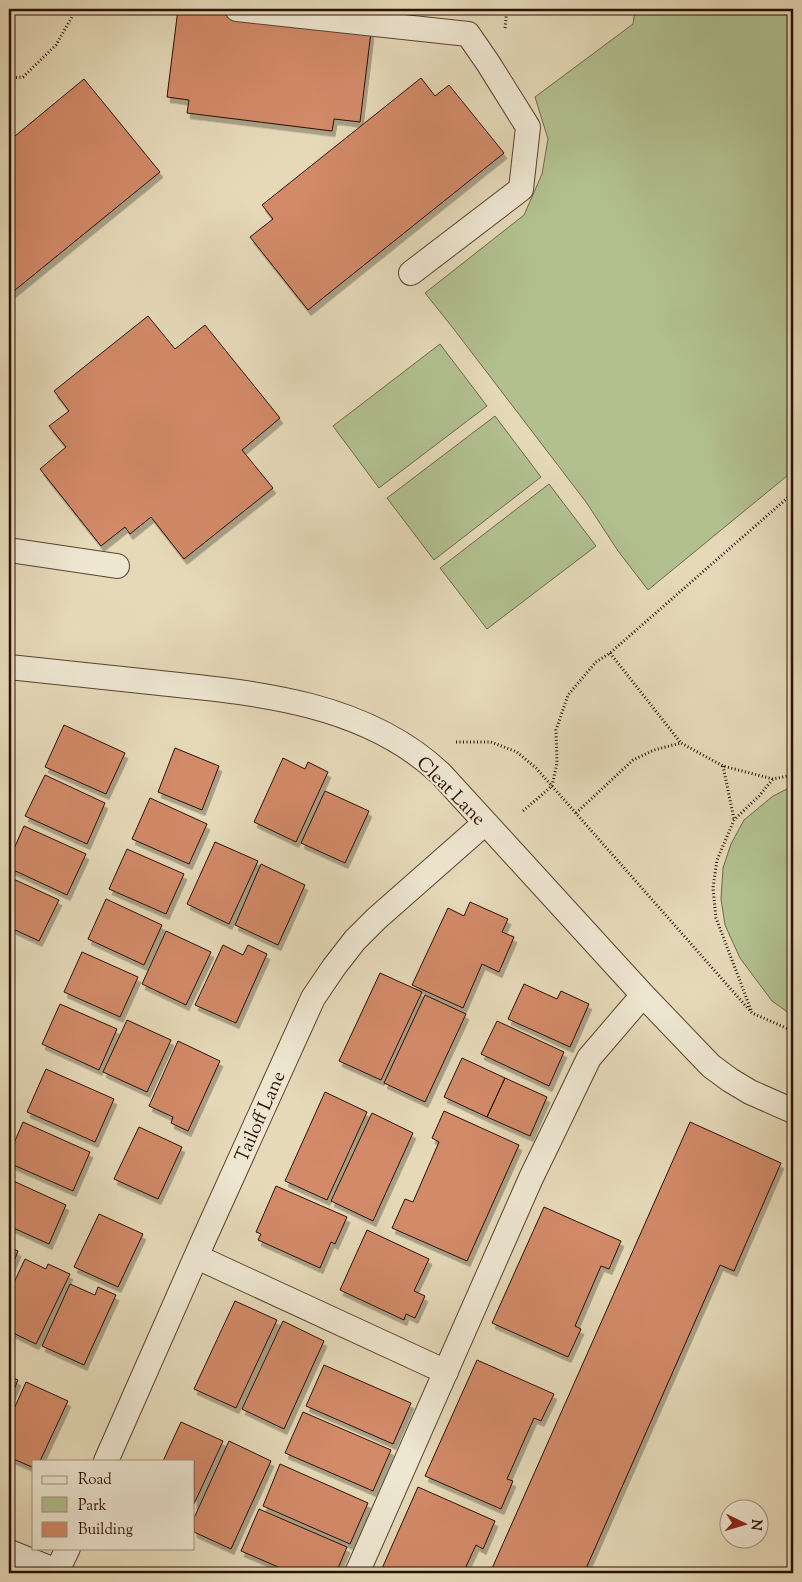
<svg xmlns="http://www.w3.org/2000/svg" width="802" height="1582" viewBox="0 0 802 1582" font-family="'Sorts Mill Goudy',serif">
<defs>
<filter id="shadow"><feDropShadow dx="3" dy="5.5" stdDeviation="0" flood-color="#0004"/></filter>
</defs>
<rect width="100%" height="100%" fill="#e5d9b8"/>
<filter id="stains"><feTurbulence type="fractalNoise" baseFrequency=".004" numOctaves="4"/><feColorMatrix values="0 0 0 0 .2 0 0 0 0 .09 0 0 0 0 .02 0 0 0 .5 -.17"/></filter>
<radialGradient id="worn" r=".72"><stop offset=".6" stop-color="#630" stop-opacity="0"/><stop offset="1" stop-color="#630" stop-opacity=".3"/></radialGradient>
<!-- green -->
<path fill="#b2c090" stroke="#6e6848" d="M 635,9 L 793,9 L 793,471 L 648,590 L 618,551 L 586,502 L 453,328 L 425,293 L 524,215 L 542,174 L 548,139 L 535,97 L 633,24 Z
M 440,344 L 487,406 L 379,488 L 333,426 Z
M 495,416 L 541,477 L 434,560 L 387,498 Z
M 549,484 L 596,546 L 487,629 L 440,568 Z
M 793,786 L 793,1016 L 772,1001 L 740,958 L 725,925 L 721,899 L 723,868 L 731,844 L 744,820 L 773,796 Z"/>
<!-- building -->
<path fill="#d28a69" stroke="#2a1100" filter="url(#shadow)" d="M 178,9 L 371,32 L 360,122 L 334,119 L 332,131 L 187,113 L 189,100 L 167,97 Z
M 421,78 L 435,96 L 449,85 L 504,153 L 308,310 L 250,237 L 273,219 L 262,205 Z
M 84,79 L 160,172 L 9,295 L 9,141 Z
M 148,316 L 175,349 L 205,325 L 280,418 L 242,450 L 273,488 L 184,559 L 151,517 L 130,534 L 125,527 L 101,546 L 40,469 L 66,447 L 49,426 L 69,411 L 54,391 Z
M 64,725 L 125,753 L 106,794 L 45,767 Z
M 175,748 L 219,766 L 202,810 L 158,792 Z
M 283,758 L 305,769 L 308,762 L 328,772 L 296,842 L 254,822 Z
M 45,775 L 105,803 L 87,844 L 25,816 Z
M 325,791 L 369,811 L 345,863 L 301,843 Z
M 150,798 L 207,824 L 189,864 L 132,839 Z
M 24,826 L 86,854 L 67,895 L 9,868 L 9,860 Z
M 215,842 L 258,861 L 229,924 L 187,904 Z
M 127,849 L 184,874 L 166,914 L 109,889 Z
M 261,864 L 305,885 L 278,945 L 235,925 Z
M 9,877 L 59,900 L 39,941 L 9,927 Z
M 106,899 L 162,925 L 144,965 L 88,939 Z
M 470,902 L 508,919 L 502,932 L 514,937 L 499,972 L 482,964 L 463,1008 L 412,985 L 448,908 L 464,916 Z
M 166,931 L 211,952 L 186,1005 L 142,984 Z
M 223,945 L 243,955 L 248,945 L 267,954 L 236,1023 L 195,1005 Z
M 82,952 L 138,977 L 120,1017 L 64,992 Z
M 380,973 L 422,992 L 381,1080 L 339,1061 Z
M 524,984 L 557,999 L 561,991 L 589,1004 L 570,1047 L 508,1019 Z
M 425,995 L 466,1014 L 425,1102 L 384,1083 Z
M 60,1004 L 117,1029 L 99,1070 L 42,1044 Z
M 127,1020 L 171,1040 L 147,1092 L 103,1072 Z
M 497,1021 L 564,1052 L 549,1086 L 481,1054 Z
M 178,1041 L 220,1061 L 188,1131 L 171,1123 L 173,1117 L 149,1106 Z
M 462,1058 L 505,1078 L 487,1117 L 444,1097 Z
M 46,1069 L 114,1099 L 95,1142 L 27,1112 Z
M 505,1078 L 547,1097 L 530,1136 L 487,1117 Z
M 325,1092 L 367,1112 L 327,1200 L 285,1181 Z
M 444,1111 L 519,1145 L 467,1261 L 392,1228 L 405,1199 L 413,1202 L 439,1142 L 432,1138 Z
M 372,1113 L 413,1133 L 373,1221 L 331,1201 Z
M 23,1122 L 90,1152 L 73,1191 L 9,1163 L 9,1155 Z
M 690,1122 L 781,1163 L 734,1271 L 720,1265 L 584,1573 L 490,1573 Z
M 139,1127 L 182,1147 L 158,1199 L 114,1179 Z
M 9,1179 L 66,1205 L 49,1244 L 9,1226 Z
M 276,1186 L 347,1217 L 335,1244 L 331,1242 L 320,1268 L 258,1240 L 261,1234 L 256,1232 Z
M 544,1207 L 621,1241 L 609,1269 L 601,1266 L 575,1326 L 581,1329 L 568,1357 L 492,1323 Z
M 99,1214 L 143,1234 L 118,1287 L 74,1267 Z
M 367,1230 L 429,1259 L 414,1291 L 425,1296 L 415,1318 L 406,1314 L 404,1320 L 340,1290 Z
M 9,1247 L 18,1251 L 9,1274 Z
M 25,1259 L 46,1269 L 48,1264 L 70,1274 L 36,1344 L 9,1331 L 9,1293 Z
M 70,1284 L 95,1295 L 98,1287 L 116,1295 L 84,1365 L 42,1346 Z
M 235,1301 L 277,1320 L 236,1408 L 194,1389 Z
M 283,1321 L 324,1341 L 284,1429 L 242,1409 Z
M 477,1360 L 554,1394 L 541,1421 L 534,1418 L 507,1479 L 513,1481 L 501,1509 L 425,1476 Z
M 324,1365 L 411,1403 L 393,1444 L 306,1406 Z
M 9,1376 L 18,1380 L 9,1402 Z
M 26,1382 L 68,1401 L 40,1461 L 34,1461 L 34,1468 L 9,1457 L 9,1420 Z
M 303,1412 L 391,1450 L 373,1491 L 285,1453 Z
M 181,1422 L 223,1441 L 194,1504 L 194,1461 L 163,1461 Z
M 229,1441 L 271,1461 L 231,1549 L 194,1532 L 194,1518 Z
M 280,1464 L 368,1503 L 350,1544 L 263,1506 Z
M 418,1487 L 495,1521 L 483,1549 L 476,1545 L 463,1573 L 380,1573 Z
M 259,1509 L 347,1547 L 336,1573 L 292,1573 L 241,1551 Z"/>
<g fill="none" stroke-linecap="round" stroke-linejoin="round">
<defs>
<path id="service" d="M 237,9 L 468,34 L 488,63 L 528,127 L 521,189 L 411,273
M 9,550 L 117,566
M 9,667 C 59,672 110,678 160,683 C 258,693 366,703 441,774 L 643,995 L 711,1066 L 730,1080 L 750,1092 L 793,1111
M 197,1257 L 446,1372
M 106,1461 L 203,1241 L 313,998 L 334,967 L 355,940 L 376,919 L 485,823
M 56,1573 L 68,1548
M 357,1573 L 531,1178 L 589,1058 L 643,995"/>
<path id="tertiary" d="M 9,1554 L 56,1573"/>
</defs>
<!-- service casing -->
<use href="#service" stroke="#59432e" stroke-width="26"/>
<!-- tertiary casing -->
<use href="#tertiary" stroke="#59432e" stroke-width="30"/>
<!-- path -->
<path stroke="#2a1100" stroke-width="3" stroke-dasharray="1 2.5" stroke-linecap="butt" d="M 505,28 L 507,9
M 9,78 L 23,77 L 56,45 L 73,15
M 610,653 L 681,743
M 456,742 L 491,742 L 517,752 L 536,768 L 752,1013 L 793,1031
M 723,766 L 734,819
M 523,811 L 552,786 L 557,763 L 556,730 L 568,695 L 596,662 L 610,653 L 793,493
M 576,813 L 633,760 L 654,750 L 681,743 L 723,766 L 773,779 L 793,775
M 751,1010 L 716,918 L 713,888 L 717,860 L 734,820 L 759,796 L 773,779"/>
<!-- service -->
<use href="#service" stroke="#eee6d1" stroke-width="24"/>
<!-- tertiary -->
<use href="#tertiary" stroke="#eee6d1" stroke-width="28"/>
</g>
<g text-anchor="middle" stroke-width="4.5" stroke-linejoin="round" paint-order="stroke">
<!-- street labels -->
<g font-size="19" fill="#2a1100" stroke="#eee6d1">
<text transform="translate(452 790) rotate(45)" y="7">Cleat Lane</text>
<text transform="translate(259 1116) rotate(-66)" y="7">Tailoff Lane</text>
</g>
</g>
<!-- margin -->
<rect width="802" height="1582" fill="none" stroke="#e5d9b8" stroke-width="30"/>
<rect x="10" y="10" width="782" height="1562" fill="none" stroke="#2a1100" stroke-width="2.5"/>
<rect x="15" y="15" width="772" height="1552" fill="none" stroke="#2a1100"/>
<!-- legend -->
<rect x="32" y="1460" width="162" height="90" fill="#eee6d1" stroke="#a0917d"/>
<rect x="42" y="1476" width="25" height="8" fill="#eee6d1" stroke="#a0917d"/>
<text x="78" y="1484" font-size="15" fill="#2a1100">Road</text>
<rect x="42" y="1497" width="25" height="15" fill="#b2c090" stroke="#a0917d"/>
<text x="78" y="1510" font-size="15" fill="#2a1100">Park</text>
<rect x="42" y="1522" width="25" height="15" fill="#d28a69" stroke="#a0917d"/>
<text x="78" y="1534" font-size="15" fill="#2a1100">Building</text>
<!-- north arrow -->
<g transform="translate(744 1524) rotate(95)"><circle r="24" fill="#eee6d1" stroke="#a0917d"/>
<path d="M0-4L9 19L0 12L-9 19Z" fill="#8f2418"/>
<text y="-8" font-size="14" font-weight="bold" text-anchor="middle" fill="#2a1100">N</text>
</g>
<rect width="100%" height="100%" filter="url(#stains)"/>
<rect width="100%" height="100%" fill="url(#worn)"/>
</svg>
